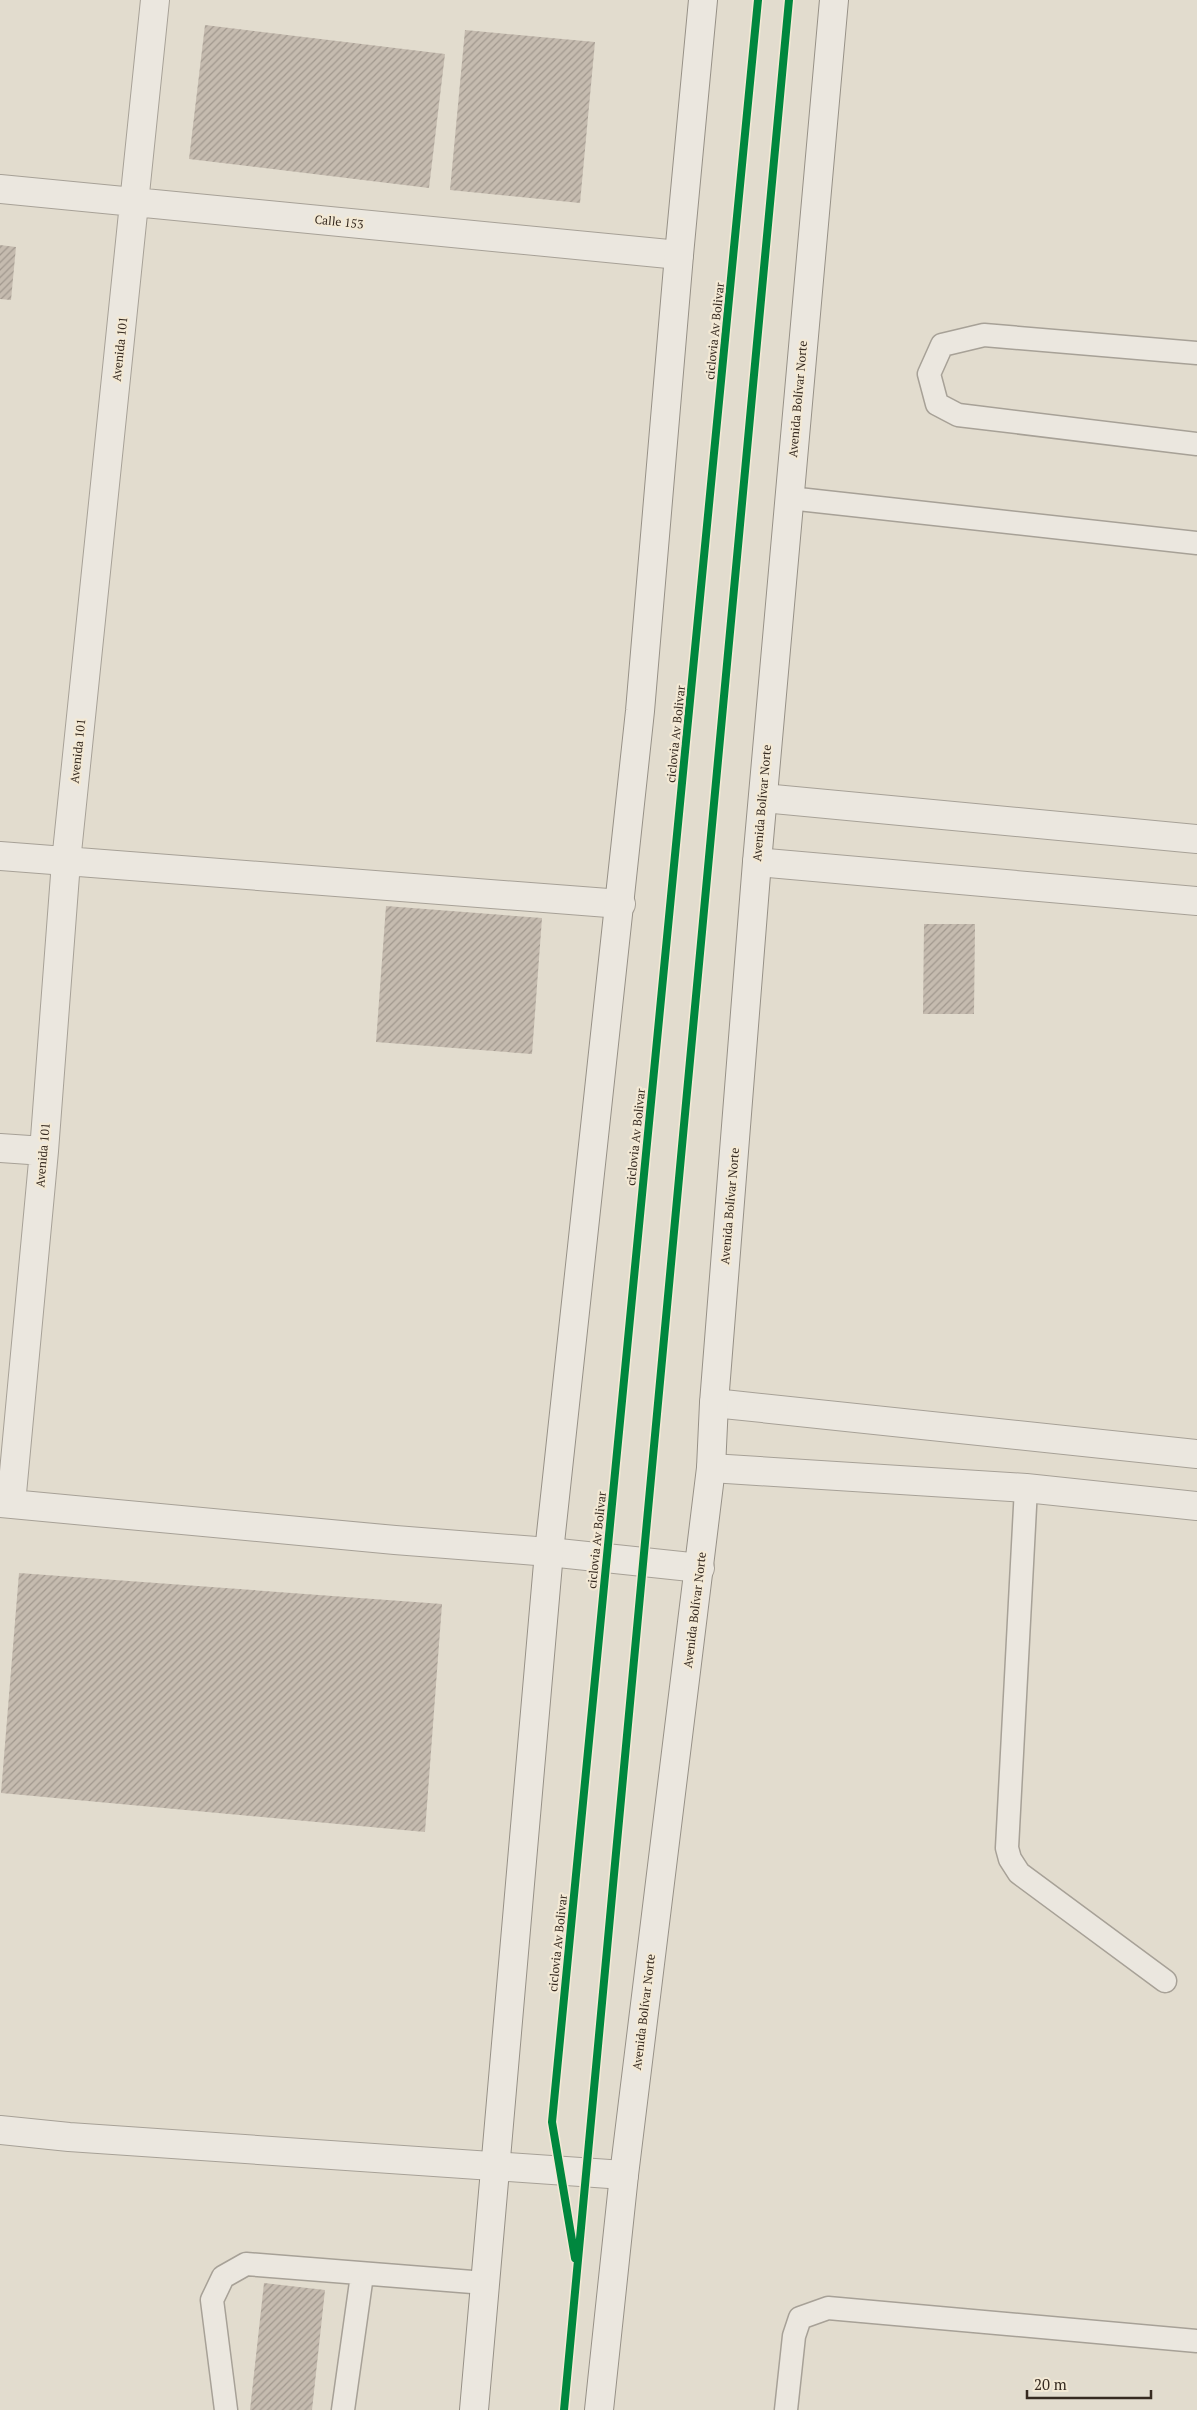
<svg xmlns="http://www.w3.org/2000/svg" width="1197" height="2410" viewBox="0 0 1197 2410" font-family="'PT Serif',serif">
<defs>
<pattern id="building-hatch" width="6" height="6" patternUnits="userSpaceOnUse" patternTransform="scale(1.25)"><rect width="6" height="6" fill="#c5bbaf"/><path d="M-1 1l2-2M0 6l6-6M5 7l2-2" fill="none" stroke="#a1988e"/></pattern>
</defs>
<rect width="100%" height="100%" fill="#e2dcce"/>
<!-- building -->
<path fill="url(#building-hatch)" d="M 205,25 L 445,54 L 429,188 L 189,159 Z
M 465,30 L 595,42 L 580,203 L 450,190 Z
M 0,245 L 16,247 L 11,300 L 0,299 Z
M 386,906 L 542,918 L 532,1054 L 376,1042 Z
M 924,924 L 975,924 L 974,1014 L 923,1014 Z
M 19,1573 L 442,1604 L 425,1832 L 1,1793 Z
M 264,2283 L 325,2290 L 312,2410 L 250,2410 Z"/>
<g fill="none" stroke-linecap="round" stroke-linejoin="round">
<defs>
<path id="lane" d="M 1197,353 L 984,335 L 942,345 L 929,374 L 937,404 L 958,415 L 1197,444
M 789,498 L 1197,543
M 1026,1488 L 1007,1848 L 1010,1859 L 1019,1873 L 1165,1981
M 226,2410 L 212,2300 L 223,2277 L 246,2264 L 485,2283
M 343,2410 L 362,2275
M 786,2410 L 794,2336 L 800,2318 L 828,2308 L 1197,2341"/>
<path id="street" d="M 0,189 L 679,255
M 763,798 L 1197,839
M 0,856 L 621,904
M 757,862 L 1197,901
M 0,1148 L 44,1151
M 714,1403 L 1197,1454
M 711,1468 L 1026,1488 L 1197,1506
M 0,1503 L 395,1540 L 549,1552 L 700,1568
M 11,1504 L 44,1151 L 66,862 L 155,0
M 0,2130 L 69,2137 L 624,2175"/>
<path id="secondary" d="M 474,2410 L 549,1552 L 640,711 L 679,255 L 703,0
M 599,2410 L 624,2175 L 711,1468 L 714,1403 L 757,862 L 834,0"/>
</defs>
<!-- lane casing -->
<use href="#lane" stroke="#a7a197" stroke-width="25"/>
<!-- street casing -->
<use href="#street" stroke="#a7a197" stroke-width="30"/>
<!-- secondary casing -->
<use href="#secondary" stroke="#979187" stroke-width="30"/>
<!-- lane -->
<use href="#lane" stroke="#ebe7df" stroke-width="22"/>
<!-- street -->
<use href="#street" stroke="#ebe7df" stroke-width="28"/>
<!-- secondary -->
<use href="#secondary" stroke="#ebe7df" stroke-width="28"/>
<defs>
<path id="cycleway" d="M 575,2258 L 552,2122 L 758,0
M 564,2410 L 789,0"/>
</defs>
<!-- cycleway casing -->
<use href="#cycleway" stroke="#f3e9d5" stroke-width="11"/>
<!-- cycleway -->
<use href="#cycleway" stroke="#00873e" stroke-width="8"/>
</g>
<g text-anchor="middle" stroke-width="4.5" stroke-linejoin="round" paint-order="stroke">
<!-- street labels -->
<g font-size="12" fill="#362a20" stroke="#f3e9d5">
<text transform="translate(339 222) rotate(6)" y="4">Calle 153</text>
<text transform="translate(715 331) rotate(-84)" y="4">ciclovia Av Bolivar</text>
<text transform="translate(120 349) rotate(-84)" y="4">Avenida 101</text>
<text transform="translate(798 399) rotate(-85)" y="4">Avenida Bolívar Norte</text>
<text transform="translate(676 734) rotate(-84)" y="4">ciclovia Av Bolivar</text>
<text transform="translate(78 751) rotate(-84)" y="4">Avenida 101</text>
<text transform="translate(762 803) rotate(-85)" y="4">Avenida Bolívar Norte</text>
<text transform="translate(636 1137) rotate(-84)" y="4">ciclovia Av Bolivar</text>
<text transform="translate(43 1155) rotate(-85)" y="4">Avenida 101</text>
<text transform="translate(730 1206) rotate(-85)" y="4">Avenida Bolívar Norte</text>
<text transform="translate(597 1540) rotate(-84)" y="4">ciclovia Av Bolivar</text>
<text transform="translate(695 1610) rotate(-83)" y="4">Avenida Bolívar Norte</text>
<text transform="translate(558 1943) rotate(-84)" y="4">ciclovia Av Bolivar</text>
<text transform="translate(644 2012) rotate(-83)" y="4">Avenida Bolívar Norte</text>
</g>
</g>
<!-- scale -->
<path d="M1027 2390v8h124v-8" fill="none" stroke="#362a20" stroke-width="2.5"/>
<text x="1034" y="2390" font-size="15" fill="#362a20" stroke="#f3e9d5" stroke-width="4" paint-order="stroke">20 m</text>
</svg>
